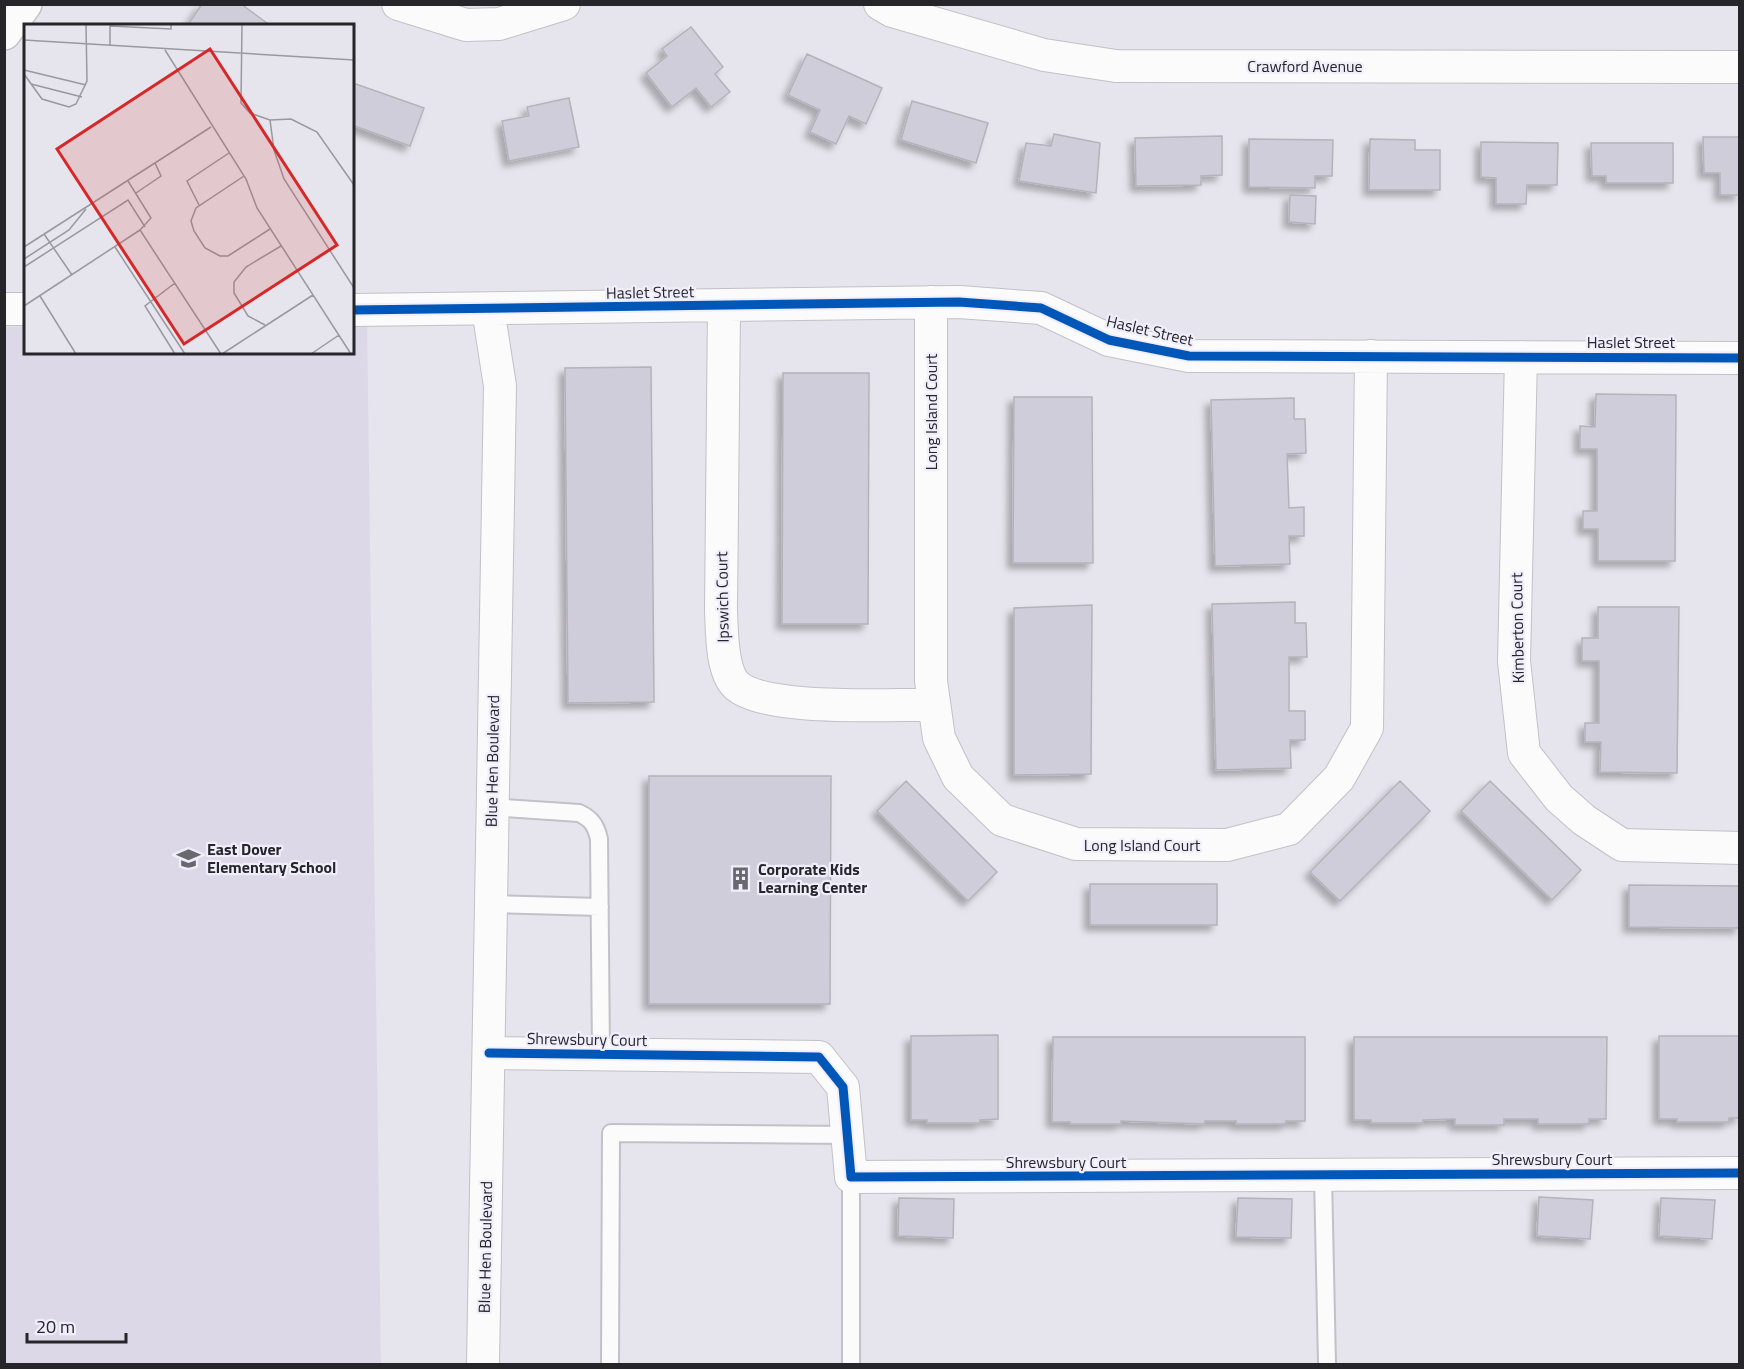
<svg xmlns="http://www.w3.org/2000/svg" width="1744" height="1369" viewBox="0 0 1744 1369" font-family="'Titillium Web',sans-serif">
<defs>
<filter id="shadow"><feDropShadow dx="-5.5" dy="5.5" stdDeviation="3" flood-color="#0004"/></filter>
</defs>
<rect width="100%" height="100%" fill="#e6e4ec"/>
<!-- education -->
<path fill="#ddd8e7" d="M 353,320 L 367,320 L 381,1364 L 5,1364 L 4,327 L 25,326 L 26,352 L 352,352 Z"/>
<!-- building -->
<path fill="#d0cddb" stroke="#b4b3b9" stroke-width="1.5" filter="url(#shadow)" d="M 202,4 L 241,4 L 271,26 L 187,26 Z
M 691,27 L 723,67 L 715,74 L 730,92 L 711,107 L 696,88 L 672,107 L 646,73 L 667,56 L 662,49 Z
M 807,54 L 882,88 L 866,124 L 849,116 L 836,144 L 810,132 L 820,110 L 788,95 Z
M 353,83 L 424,108 L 410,146 L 352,125 Z
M 569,98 L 579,147 L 509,161 L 502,121 L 529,116 L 527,107 Z
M 912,101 L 988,123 L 976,163 L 901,140 Z
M 1054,134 L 1100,143 L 1096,193 L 1019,181 L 1026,143 L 1051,146 Z
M 1222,136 L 1222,175 L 1201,176 L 1201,185 L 1136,186 L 1135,138 Z
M 1703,137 L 1740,137 L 1740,195 L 1720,195 L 1720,173 L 1704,173 Z
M 1249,139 L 1333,140 L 1332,176 L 1315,176 L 1315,188 L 1249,187 Z
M 1370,139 L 1415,140 L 1415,150 L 1440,150 L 1440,190 L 1369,190 Z
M 1481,142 L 1558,143 L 1557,185 L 1527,185 L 1526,204 L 1496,204 L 1496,178 L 1481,177 Z
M 1591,143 L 1673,143 L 1673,183 L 1606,183 L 1606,176 L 1592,176 Z
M 1290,195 L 1316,196 L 1315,224 L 1289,222 Z
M 651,367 L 654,702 L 568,703 L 565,368 Z
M 783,373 L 869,373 L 868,624 L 782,624 Z
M 1596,394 L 1676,395 L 1675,561 L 1598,561 L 1598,529 L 1583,529 L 1583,511 L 1597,511 L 1597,449 L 1580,449 L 1580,426 L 1595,427 Z
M 1014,397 L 1092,397 L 1093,563 L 1013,563 Z
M 1294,398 L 1294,419 L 1305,419 L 1306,453 L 1287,454 L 1289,508 L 1304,507 L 1304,536 L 1289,536 L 1290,564 L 1215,566 L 1211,400 Z
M 1295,602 L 1295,623 L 1306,623 L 1307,657 L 1289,657 L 1289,711 L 1305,711 L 1305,740 L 1290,740 L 1291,768 L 1216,770 L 1212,604 Z
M 1092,605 L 1091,774 L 1014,775 L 1014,608 Z
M 1598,607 L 1679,607 L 1677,773 L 1600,772 L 1601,742 L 1585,742 L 1585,723 L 1599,723 L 1599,661 L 1582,661 L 1582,638 L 1598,638 Z
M 649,776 L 831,776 L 830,1004 L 649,1004 Z
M 906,781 L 997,872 L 968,901 L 877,811 Z
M 1400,781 L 1430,811 L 1340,901 L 1310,872 Z
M 1490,781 L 1581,870 L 1552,900 L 1461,811 Z
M 1090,884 L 1217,884 L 1217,925 L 1090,925 Z
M 1629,885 L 1740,886 L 1740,928 L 1629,927 Z
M 998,1035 L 998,1119 L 980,1120 L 980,1123 L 927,1123 L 927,1120 L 911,1120 L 911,1036 Z
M 1659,1036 L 1740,1036 L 1740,1118 L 1729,1118 L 1729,1122 L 1677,1122 L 1677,1119 L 1659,1119 Z
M 1053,1037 L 1305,1037 L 1305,1121 L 1286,1121 L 1286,1124 L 1236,1124 L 1236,1121 L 1205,1121 L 1204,1124 L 1121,1121 L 1121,1124 L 1070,1124 L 1070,1122 L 1052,1122 Z
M 1354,1037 L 1607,1037 L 1606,1119 L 1589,1119 L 1589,1124 L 1538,1124 L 1538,1119 L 1504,1119 L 1504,1125 L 1455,1125 L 1455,1119 L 1423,1120 L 1423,1123 L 1371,1123 L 1371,1120 L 1354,1120 Z
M 1539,1197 L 1593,1200 L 1590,1239 L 1537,1236 Z
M 899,1198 L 954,1199 L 953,1238 L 898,1236 Z
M 1238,1198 L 1292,1199 L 1291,1238 L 1236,1237 Z
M 1661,1198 L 1715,1200 L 1712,1239 L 1659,1236 Z"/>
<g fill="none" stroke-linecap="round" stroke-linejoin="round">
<defs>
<path id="lane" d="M 491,807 L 579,813 C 592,819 596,826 599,839 L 601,1054
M 490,904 L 600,907
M 1323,1176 L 1327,1364
M 851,1177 L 851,1364
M 610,1364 L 611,1133 L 847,1135"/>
<path id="street" d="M 398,4 L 466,25 L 499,24 L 564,4
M 880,4 L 892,11 L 1044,55 L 1116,66 L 1740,67
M 931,302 L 931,681 L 939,738 L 958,777 L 1002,820 L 1076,844 L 1227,845 L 1289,829 L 1339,778 L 1367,728 L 1371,356
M 724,305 L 721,610 C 722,630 721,670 736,685 C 765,712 891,704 934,705
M 4,309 L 26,309
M 352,310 L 959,302 L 1041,308 L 1109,340 L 1189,356 L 1740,358
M 1521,357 L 1514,661 L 1524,753 L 1559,798 L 1584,820 L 1622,845 L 1740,848
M 489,1053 L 819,1057 L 843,1087 L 851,1177 L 1740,1173
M 483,1364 L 500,386 L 488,309"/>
<path id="secondary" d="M 4,33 L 25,4"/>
</defs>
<!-- lane casing -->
<use href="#lane" stroke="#c2c1c7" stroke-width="20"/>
<!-- street casing -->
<use href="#street" stroke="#c2c1c7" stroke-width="34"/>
<!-- secondary casing -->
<use href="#secondary" stroke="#c2c1c7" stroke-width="36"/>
<!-- lane -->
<use href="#lane" stroke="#fbfbfc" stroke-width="16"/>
<!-- street -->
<use href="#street" stroke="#fbfbfc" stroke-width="32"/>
<!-- secondary -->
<use href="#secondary" stroke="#fbfbfc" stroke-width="33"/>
<defs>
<path id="cycleway" d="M 352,310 L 959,302 L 1041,308 L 1109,340 L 1189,356 L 1740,358
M 489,1053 L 819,1057 L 843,1087 L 851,1177 L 1740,1173"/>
</defs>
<!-- cycleway casing -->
<use href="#cycleway" stroke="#f1eefc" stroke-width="13"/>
<!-- cycleway -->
<use href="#cycleway" stroke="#0057b8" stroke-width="9"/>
</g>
<!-- icons -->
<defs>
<symbol id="school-bare" viewBox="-9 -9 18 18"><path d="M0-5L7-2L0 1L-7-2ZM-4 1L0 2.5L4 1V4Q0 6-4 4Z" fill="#69686e" stroke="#f1eefc" stroke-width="2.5" paint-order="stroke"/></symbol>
<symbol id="building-bare" viewBox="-9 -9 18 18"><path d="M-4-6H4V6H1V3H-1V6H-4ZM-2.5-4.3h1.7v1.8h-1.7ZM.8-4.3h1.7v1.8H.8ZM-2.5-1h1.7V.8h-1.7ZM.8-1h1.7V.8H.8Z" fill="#69686e" stroke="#f1eefc" stroke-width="2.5" paint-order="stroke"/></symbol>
</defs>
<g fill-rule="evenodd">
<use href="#school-bare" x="172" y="842" width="33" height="33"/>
<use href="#building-bare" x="724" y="862" width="33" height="33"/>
</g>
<g text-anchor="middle" stroke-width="4.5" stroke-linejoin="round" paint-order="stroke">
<!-- street labels -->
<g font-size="16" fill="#26252a" stroke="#f1eefc">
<text x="1305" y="72">Crawford Avenue</text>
<text transform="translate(650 292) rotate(-1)" y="6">Haslet Street</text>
<text transform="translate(1150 330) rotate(13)" y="6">Haslet Street</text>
<text x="1631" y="348">Haslet Street</text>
<text transform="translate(931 412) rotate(-90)" y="6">Long Island Court</text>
<text transform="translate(722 597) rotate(-91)" y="6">Ipswich Court</text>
<text transform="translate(1517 628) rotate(-91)" y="6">Kimberton Court</text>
<text transform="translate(492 761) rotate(-89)" y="6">Blue Hen Boulevard</text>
<text x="1142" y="851">Long Island Court</text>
<text transform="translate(587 1039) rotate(1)" y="6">Shrewsbury Court</text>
<text x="1552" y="1165">Shrewsbury Court</text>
<text x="1066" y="1168">Shrewsbury Court</text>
<text transform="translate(485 1247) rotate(-89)" y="6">Blue Hen Boulevard</text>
</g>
<!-- poi labels -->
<g font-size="16" font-weight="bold" fill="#26252a" stroke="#f1eefc" text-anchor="start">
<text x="207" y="855">East Dover<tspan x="207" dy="18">Elementary School</tspan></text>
<text x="758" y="875">Corporate Kids<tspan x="758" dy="18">Learning Center</tspan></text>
</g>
</g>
<!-- overview -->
<g transform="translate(24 24)">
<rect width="330" height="330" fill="#e6e4ec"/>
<path fill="none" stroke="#99989e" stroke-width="1.5" d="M 218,0 L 217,79 L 226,89 L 246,96 L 250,126 L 260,155 L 330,264M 0,16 L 330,36M 86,22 L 86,2 L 147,5 L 147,0M 141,26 L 222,155 L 233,184 L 327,330M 0,46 L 62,61M 0,50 L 18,75 L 45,83 L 52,80 L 63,57 L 62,0M 7,60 L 58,73M 246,96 L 267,95 L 293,108 L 330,161M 220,152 L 172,184 L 167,197 L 170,207 L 181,224 L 196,232 L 204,232 L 246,205M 104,157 L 127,194 L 116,206 L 197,330M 112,169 L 137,152 L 131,139M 175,181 L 163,157 L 205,129M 20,210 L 48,251M 0,223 L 187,103M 91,223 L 161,330M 0,235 L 45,206 L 62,185M 0,243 L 104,176 L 121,203M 151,259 L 121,282 L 151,330M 16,272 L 52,330M 0,282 L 116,206M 241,301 L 224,292 L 210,269 L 210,258 L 222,243 L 257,222M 198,330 L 289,271M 287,330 L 315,311"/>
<path fill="#d62828" fill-opacity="0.15" stroke="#d62828" stroke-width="3" d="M 186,25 L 313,221 L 160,320 L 33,125 Z"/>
<rect width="330" height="330" fill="none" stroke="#26252a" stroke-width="3"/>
</g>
<!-- border -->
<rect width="1744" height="1369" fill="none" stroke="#26252a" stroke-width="12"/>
<!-- scale -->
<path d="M27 1333v9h99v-9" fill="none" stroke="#26252a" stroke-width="3"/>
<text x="36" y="1333" font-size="18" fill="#26252a" stroke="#f1eefc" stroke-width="4.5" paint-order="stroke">20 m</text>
</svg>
